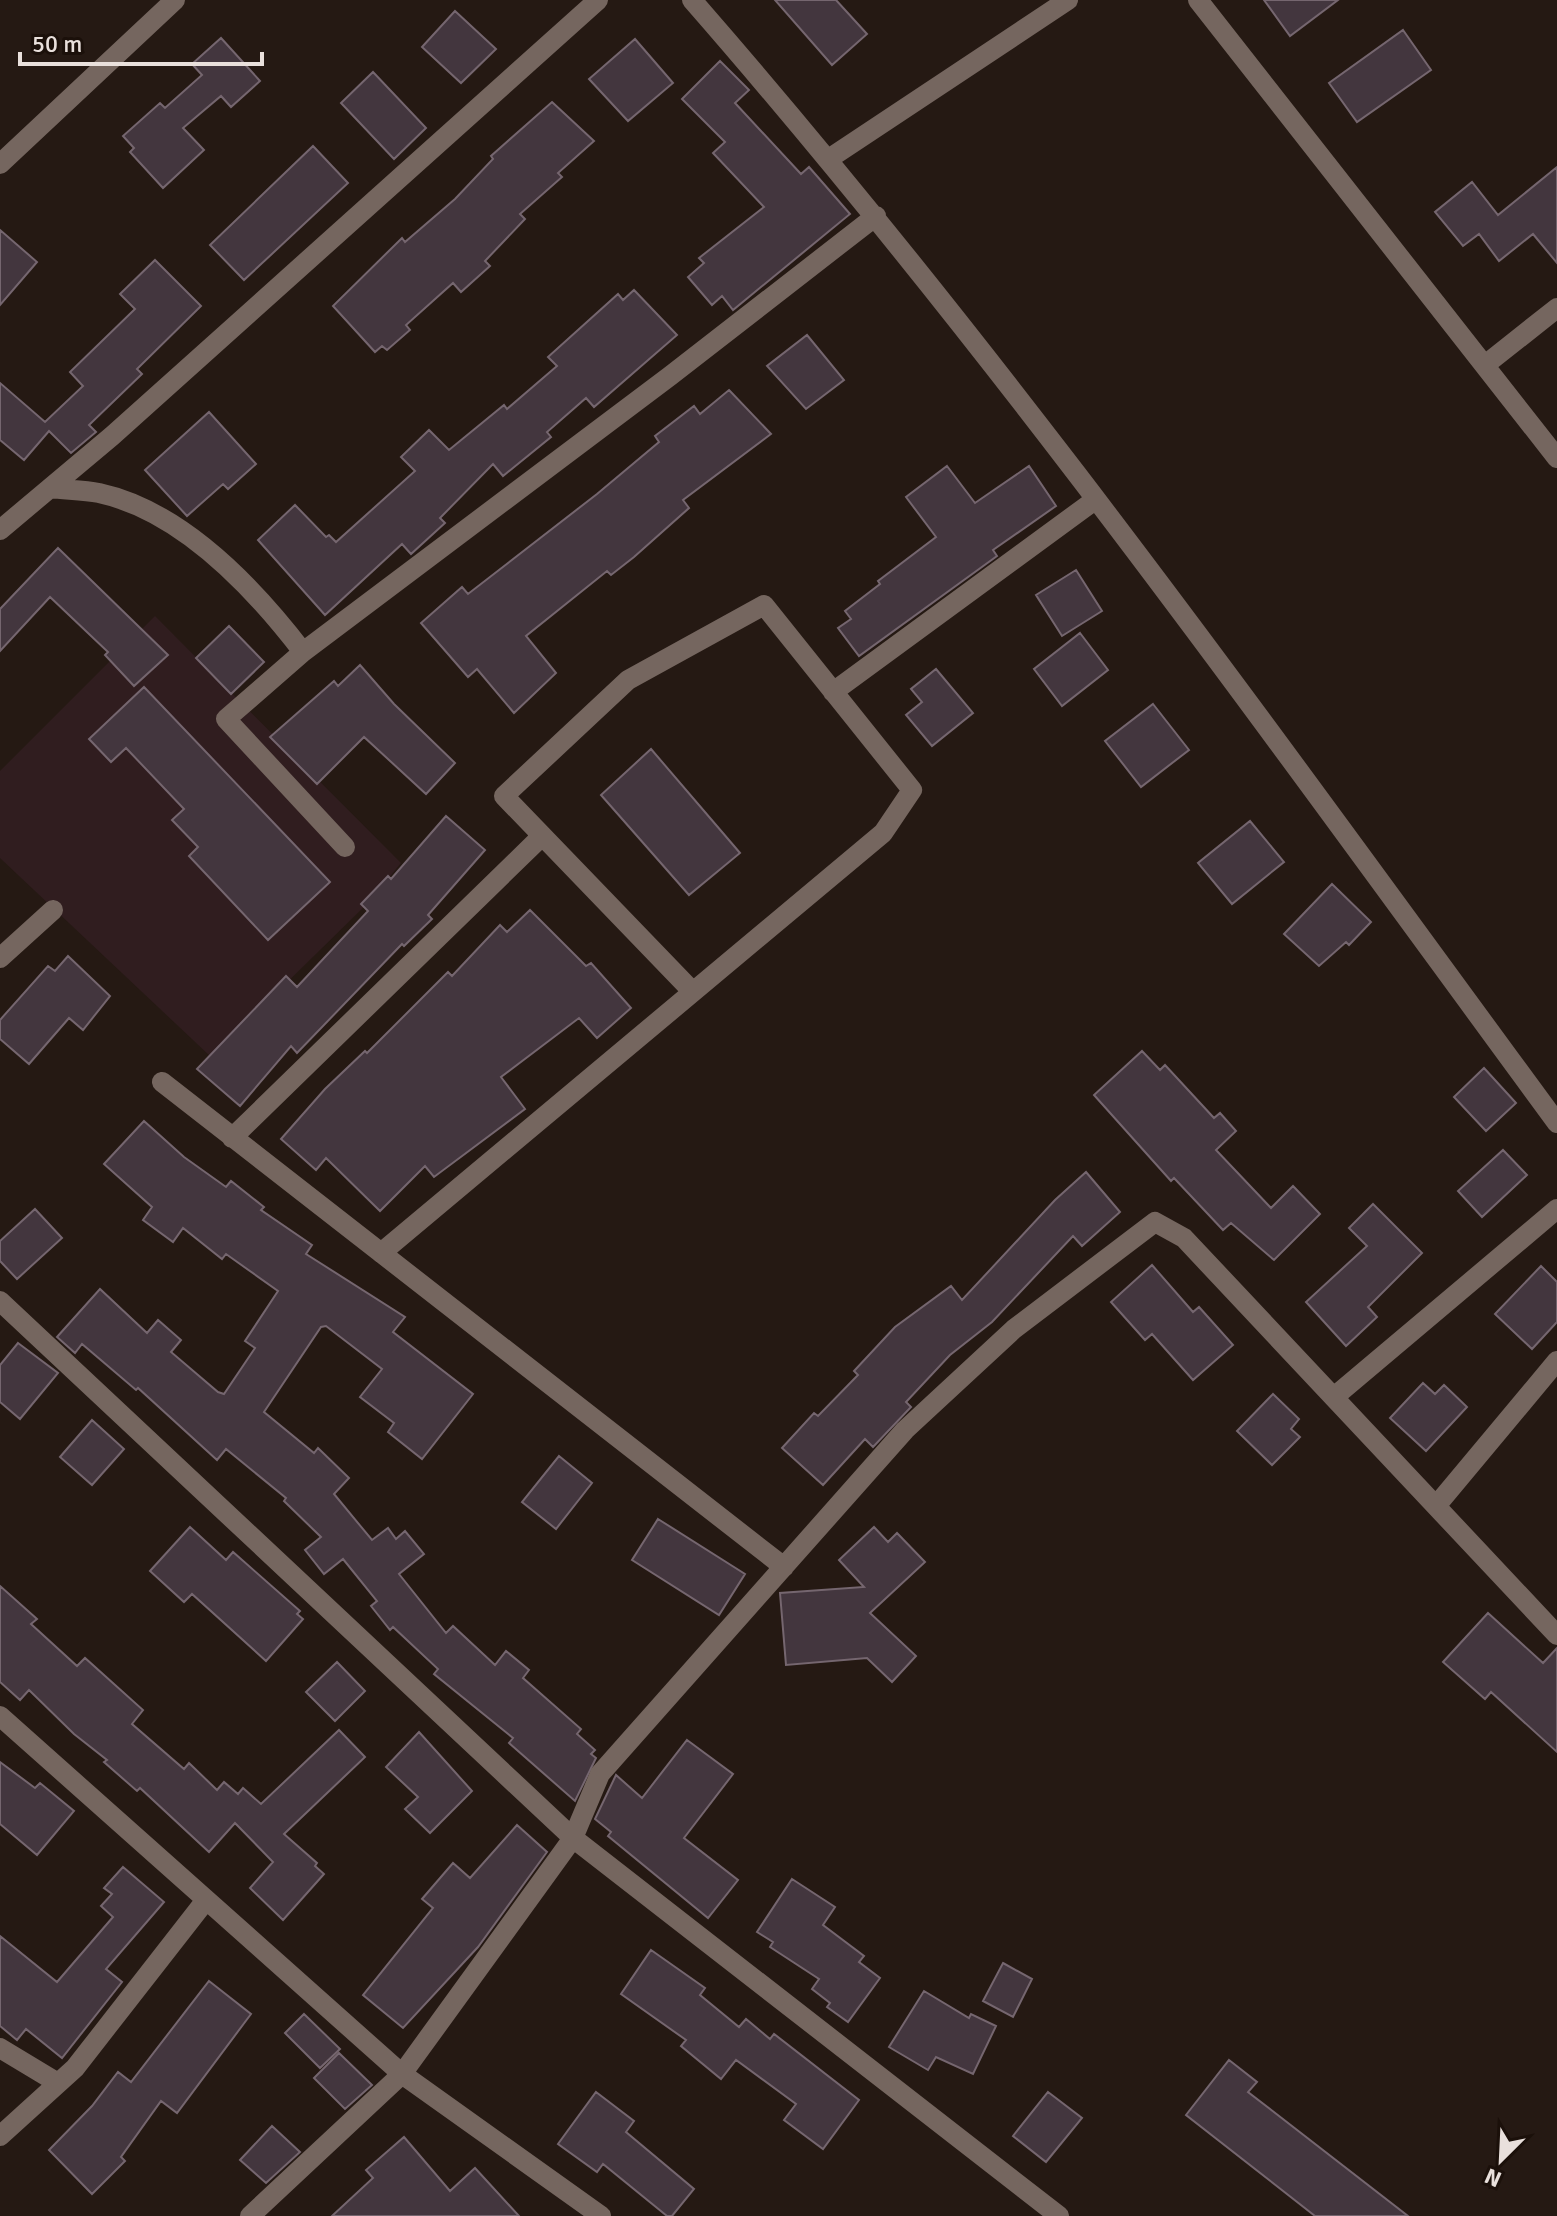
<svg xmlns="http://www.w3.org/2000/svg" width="1557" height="2216" viewBox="0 0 1557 2216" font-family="Signika,sans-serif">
<rect width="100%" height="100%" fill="#251913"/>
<!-- education -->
<path fill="#301d1f" d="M 155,616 L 401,863 L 369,902 L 211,1057 L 0,858 L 0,771 Z"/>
<!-- building -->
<path fill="#43363e" stroke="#75666f" stroke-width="2" d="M 775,0 L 836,0 L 867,34 L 832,65 Z
M 1264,0 L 1338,0 L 1290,36 Z
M 455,11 L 496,49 L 461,83 L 422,47 Z
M 1403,30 L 1431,70 L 1357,122 L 1329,83 Z
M 221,38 L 260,81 L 231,107 L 221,96 L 183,128 L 204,150 L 163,188 L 130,152 L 134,148 L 123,136 L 160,103 L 165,108 L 202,75 L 192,64 Z
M 635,39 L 673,83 L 628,121 L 589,79 Z
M 720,61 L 749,90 L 735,103 L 801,174 L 809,167 L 850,214 L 733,310 L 722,296 L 712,305 L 688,277 L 704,263 L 699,258 L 764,207 L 713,153 L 725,142 L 682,99 Z
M 373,72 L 426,128 L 394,159 L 341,103 Z
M 552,102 L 594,141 L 558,173 L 562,177 L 520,214 L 525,219 L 485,261 L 490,266 L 461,292 L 453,283 L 406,325 L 410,330 L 387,350 L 382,346 L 375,352 L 333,306 L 402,238 L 405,242 L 455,199 L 493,159 L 491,156 Z
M 313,146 L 348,183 L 244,280 L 210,245 Z
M 1557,167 L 1557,263 L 1533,234 L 1499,261 L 1479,234 L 1463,246 L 1435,212 L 1472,182 L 1498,215 Z
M 0,230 L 37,262 L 0,305 Z
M 155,260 L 201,306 L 137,369 L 142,374 L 89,425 L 96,432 L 71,453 L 49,431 L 24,460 L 0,440 L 0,383 L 45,422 L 83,386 L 70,372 L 135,309 L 120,294 Z
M 634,290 L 677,335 L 594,407 L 586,398 L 547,432 L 551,437 L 503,476 L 493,464 L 440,518 L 445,523 L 411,554 L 402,544 L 325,615 L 258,540 L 295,505 L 326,537 L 329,535 L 336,542 L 415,471 L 401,457 L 429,430 L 449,450 L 504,405 L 507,409 L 557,366 L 548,357 L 618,294 L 623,300 Z
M 807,335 L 844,380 L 806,409 L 767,366 Z
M 729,390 L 771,434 L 683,500 L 689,508 L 634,557 L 611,575 L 607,571 L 526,636 L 556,673 L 514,713 L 477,669 L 468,677 L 421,623 L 462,587 L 468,594 L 597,494 L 659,442 L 655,436 L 694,406 L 700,414 Z
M 209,412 L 256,464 L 228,489 L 223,484 L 187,516 L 145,470 Z
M 947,466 L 975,503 L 1029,466 L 1056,506 L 993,550 L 997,556 L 859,656 L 838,628 L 851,619 L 845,611 L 880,584 L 878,581 L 936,537 L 906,497 Z
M 58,548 L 168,655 L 134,686 L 105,655 L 108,652 L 50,597 L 0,651 L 0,609 Z
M 1076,570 L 1102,611 L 1062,636 L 1036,595 Z
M 229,626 L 264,662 L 231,694 L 196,658 Z
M 1080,633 L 1108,670 L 1062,706 L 1034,669 Z
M 360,665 L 394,704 L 455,763 L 426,794 L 364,737 L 317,784 L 270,737 L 334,681 L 338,686 Z
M 936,669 L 973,713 L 932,746 L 906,715 L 922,702 L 911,689 Z
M 144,687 L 330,882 L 268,940 L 189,856 L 198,847 L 172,820 L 184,809 L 126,748 L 111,762 L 89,739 Z
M 1153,704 L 1189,750 L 1141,787 L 1105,741 Z
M 651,749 L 740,853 L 689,895 L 601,795 Z
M 446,816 L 485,850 L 428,915 L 432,919 L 404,946 L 402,944 L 297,1053 L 291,1046 L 240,1106 L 197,1069 L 286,976 L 297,987 L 368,911 L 361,904 L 388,876 L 391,879 Z
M 1250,821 L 1284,862 L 1232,904 L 1198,863 Z
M 1332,884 L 1371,922 L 1349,945 L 1346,942 L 1319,966 L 1284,934 Z
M 530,910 L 586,966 L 591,963 L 631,1008 L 597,1038 L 579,1018 L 501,1077 L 525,1109 L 434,1177 L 425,1166 L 380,1211 L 326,1158 L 316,1170 L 281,1139 L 325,1089 L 365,1051 L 367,1053 L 448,972 L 452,976 L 500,925 L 507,932 Z
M 68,956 L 110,996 L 83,1030 L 69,1018 L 29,1064 L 0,1039 L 0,1020 L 48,966 L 55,971 Z
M 1142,1051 L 1160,1070 L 1165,1065 L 1214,1118 L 1220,1113 L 1236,1131 L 1216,1150 L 1271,1208 L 1293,1186 L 1320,1214 L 1274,1260 L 1231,1223 L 1223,1230 L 1174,1178 L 1171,1181 L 1094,1095 Z
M 1484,1068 L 1516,1103 L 1486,1131 L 1454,1097 Z
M 144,1121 L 184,1157 L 226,1187 L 231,1181 L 264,1207 L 261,1210 L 312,1245 L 306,1254 L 405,1317 L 393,1332 L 473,1394 L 422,1459 L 388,1432 L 394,1423 L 360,1397 L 382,1369 L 326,1326 L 321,1327 L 264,1412 L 314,1453 L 318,1448 L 349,1478 L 334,1494 L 372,1540 L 388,1528 L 396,1539 L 405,1531 L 424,1554 L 399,1574 L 446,1633 L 453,1626 L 495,1665 L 506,1651 L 529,1670 L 523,1678 L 581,1729 L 577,1734 L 595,1750 L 591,1754 L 596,1758 L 575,1801 L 509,1743 L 513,1738 L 434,1674 L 438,1669 L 393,1627 L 390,1630 L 371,1606 L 377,1601 L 343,1559 L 324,1574 L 305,1550 L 321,1537 L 284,1501 L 286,1498 L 226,1449 L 217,1460 L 138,1388 L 136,1390 L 82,1344 L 75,1353 L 57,1337 L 100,1289 L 147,1333 L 158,1320 L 181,1340 L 171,1352 L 218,1392 L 224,1394 L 255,1348 L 245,1341 L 278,1291 L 226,1254 L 222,1259 L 183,1228 L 173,1242 L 143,1220 L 152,1207 L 104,1164 Z
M 1503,1150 L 1527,1175 L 1482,1217 L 1458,1191 Z
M 1086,1172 L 1120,1212 L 1082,1246 L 1073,1236 L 992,1322 L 950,1355 L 906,1402 L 911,1407 L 873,1447 L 865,1439 L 823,1485 L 782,1448 L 814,1413 L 818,1416 L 858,1375 L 854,1371 L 895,1327 L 951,1286 L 962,1300 L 1055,1200 Z
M 1373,1204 L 1422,1253 L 1368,1307 L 1377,1317 L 1346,1346 L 1306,1302 L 1367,1246 L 1349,1228 Z
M 35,1209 L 62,1238 L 17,1279 L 0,1261 L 0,1241 Z
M 1152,1265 L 1193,1312 L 1199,1307 L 1233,1345 L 1193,1380 L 1152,1334 L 1145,1340 L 1111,1302 Z
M 1541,1266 L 1557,1282 L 1557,1322 L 1532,1349 L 1495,1314 Z
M 18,1343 L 58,1373 L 20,1419 L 0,1402 L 0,1365 Z
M 1423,1383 L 1435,1394 L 1444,1385 L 1467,1407 L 1426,1451 L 1390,1418 Z
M 1273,1394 L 1299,1419 L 1291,1429 L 1300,1437 L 1272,1465 L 1237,1431 Z
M 92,1420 L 124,1449 L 92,1485 L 60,1457 Z
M 559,1456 L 592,1483 L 556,1529 L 522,1502 Z
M 658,1519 L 745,1574 L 719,1615 L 632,1560 Z
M 190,1527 L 226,1560 L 233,1552 L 300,1611 L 297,1614 L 303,1619 L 266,1661 L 192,1594 L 184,1602 L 150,1571 Z
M 874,1527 L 888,1542 L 897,1533 L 925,1562 L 870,1613 L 916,1656 L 892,1682 L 867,1658 L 786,1665 L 780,1593 L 864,1587 L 839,1560 Z
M 0,1586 L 37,1619 L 31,1624 L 77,1666 L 85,1658 L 143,1710 L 132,1724 L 184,1769 L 189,1763 L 217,1790 L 224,1782 L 238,1794 L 243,1788 L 261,1804 L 339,1730 L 365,1757 L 284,1834 L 317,1863 L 315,1866 L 324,1874 L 283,1920 L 250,1888 L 273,1862 L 235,1823 L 209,1852 L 140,1788 L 137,1791 L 104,1762 L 107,1760 L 74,1734 L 29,1690 L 20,1700 L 0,1682 Z
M 1488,1613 L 1543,1663 L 1557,1648 L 1557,1752 L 1491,1692 L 1485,1699 L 1443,1662 Z
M 337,1662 L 365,1691 L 335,1721 L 306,1692 Z
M 419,1732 L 472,1791 L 430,1833 L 405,1809 L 418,1797 L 386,1767 Z
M 687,1740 L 733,1774 L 684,1838 L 738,1880 L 708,1918 L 608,1836 L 611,1832 L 595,1819 L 616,1775 L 642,1798 Z
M 0,1762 L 35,1788 L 40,1783 L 74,1811 L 37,1855 L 0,1824 Z
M 517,1825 L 547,1852 L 478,1947 L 403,2028 L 363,1995 L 433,1908 L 422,1899 L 453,1863 L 470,1878 Z
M 123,1867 L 164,1902 L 106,1969 L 122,1982 L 62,2058 L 26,2029 L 17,2040 L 0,2026 L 0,1936 L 57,1982 L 113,1917 L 101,1906 L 112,1894 L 104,1888 Z
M 792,1879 L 835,1907 L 823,1925 L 864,1956 L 859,1962 L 880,1978 L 848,2022 L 827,2007 L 830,2003 L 812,1989 L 819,1979 L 770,1947 L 773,1942 L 757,1932 Z
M 651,1950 L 705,1988 L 700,1995 L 739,2027 L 746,2019 L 770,2039 L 774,2034 L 859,2100 L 823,2149 L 784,2120 L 796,2104 L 736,2060 L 721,2079 L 681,2046 L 686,2040 L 621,1994 Z
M 1003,1963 L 1032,1979 L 1013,2017 L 983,2001 Z
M 209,1981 L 251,2014 L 177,2113 L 161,2101 L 121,2157 L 125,2161 L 92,2194 L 49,2150 L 92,2106 L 118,2072 L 131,2082 Z
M 924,1991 L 969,2018 L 971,2014 L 996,2026 L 973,2074 L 936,2057 L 928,2070 L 889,2047 Z
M 304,2014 L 340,2049 L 320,2068 L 285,2033 Z
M 339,2053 L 372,2085 L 345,2109 L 314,2078 Z
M 1229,2060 L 1257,2082 L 1248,2092 L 1408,2216 L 1315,2216 L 1186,2115 Z
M 596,2092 L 634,2121 L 626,2132 L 694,2189 L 672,2216 L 667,2216 L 603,2164 L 597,2172 L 558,2144 Z
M 1048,2092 L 1082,2118 L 1046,2162 L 1013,2136 Z
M 272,2126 L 300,2152 L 266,2183 L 240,2160 Z
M 404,2137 L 450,2191 L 475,2168 L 519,2216 L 332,2216 L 373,2178 L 366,2170 Z"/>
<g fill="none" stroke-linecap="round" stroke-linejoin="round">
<!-- minor -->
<path stroke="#75665f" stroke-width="20" d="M 692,0 C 1003,356 1277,742 1557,1123
M 1198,0 L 1557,458
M 830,158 L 1068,0
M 0,164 L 175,0
M 1485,365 L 1557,308
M 50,488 C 66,490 83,490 99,493 C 182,511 254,588 303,652 L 670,376 L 876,216
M 0,530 L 112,436 L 598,0
M 303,652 L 226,719 L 345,847
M 833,692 L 1095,500
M 0,958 L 53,910
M 162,1082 L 784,1567
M 232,1138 L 542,836
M 381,1253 L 883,833 L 912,790 L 764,605 L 628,680 L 504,796 L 693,992
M 0,1301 L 573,1838 L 1059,2216
M 1334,1397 L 1557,1209
M 1436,1506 L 1557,1361
M 0,1716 L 402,2074 L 601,2216
M 0,2048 L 58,2083
M 0,2136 L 75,2068 L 206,1900
M 250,2216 L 402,2074 L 573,1838 L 600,1774 L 905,1430 L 1014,1329 L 1155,1222 L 1184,1238 L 1557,1635"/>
</g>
<!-- north arrow -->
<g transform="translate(1501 2160) rotate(204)" stroke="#1b100a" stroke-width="6" paint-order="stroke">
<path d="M0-6L14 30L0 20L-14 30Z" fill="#e9e0dc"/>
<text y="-12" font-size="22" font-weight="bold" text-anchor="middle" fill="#e9e0dc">N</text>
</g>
<!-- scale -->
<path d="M20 52v12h242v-12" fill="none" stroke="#e9e0dc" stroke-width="4"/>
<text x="32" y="52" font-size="24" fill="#e9e0dc" stroke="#1b100a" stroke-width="6" paint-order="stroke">50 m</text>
</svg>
